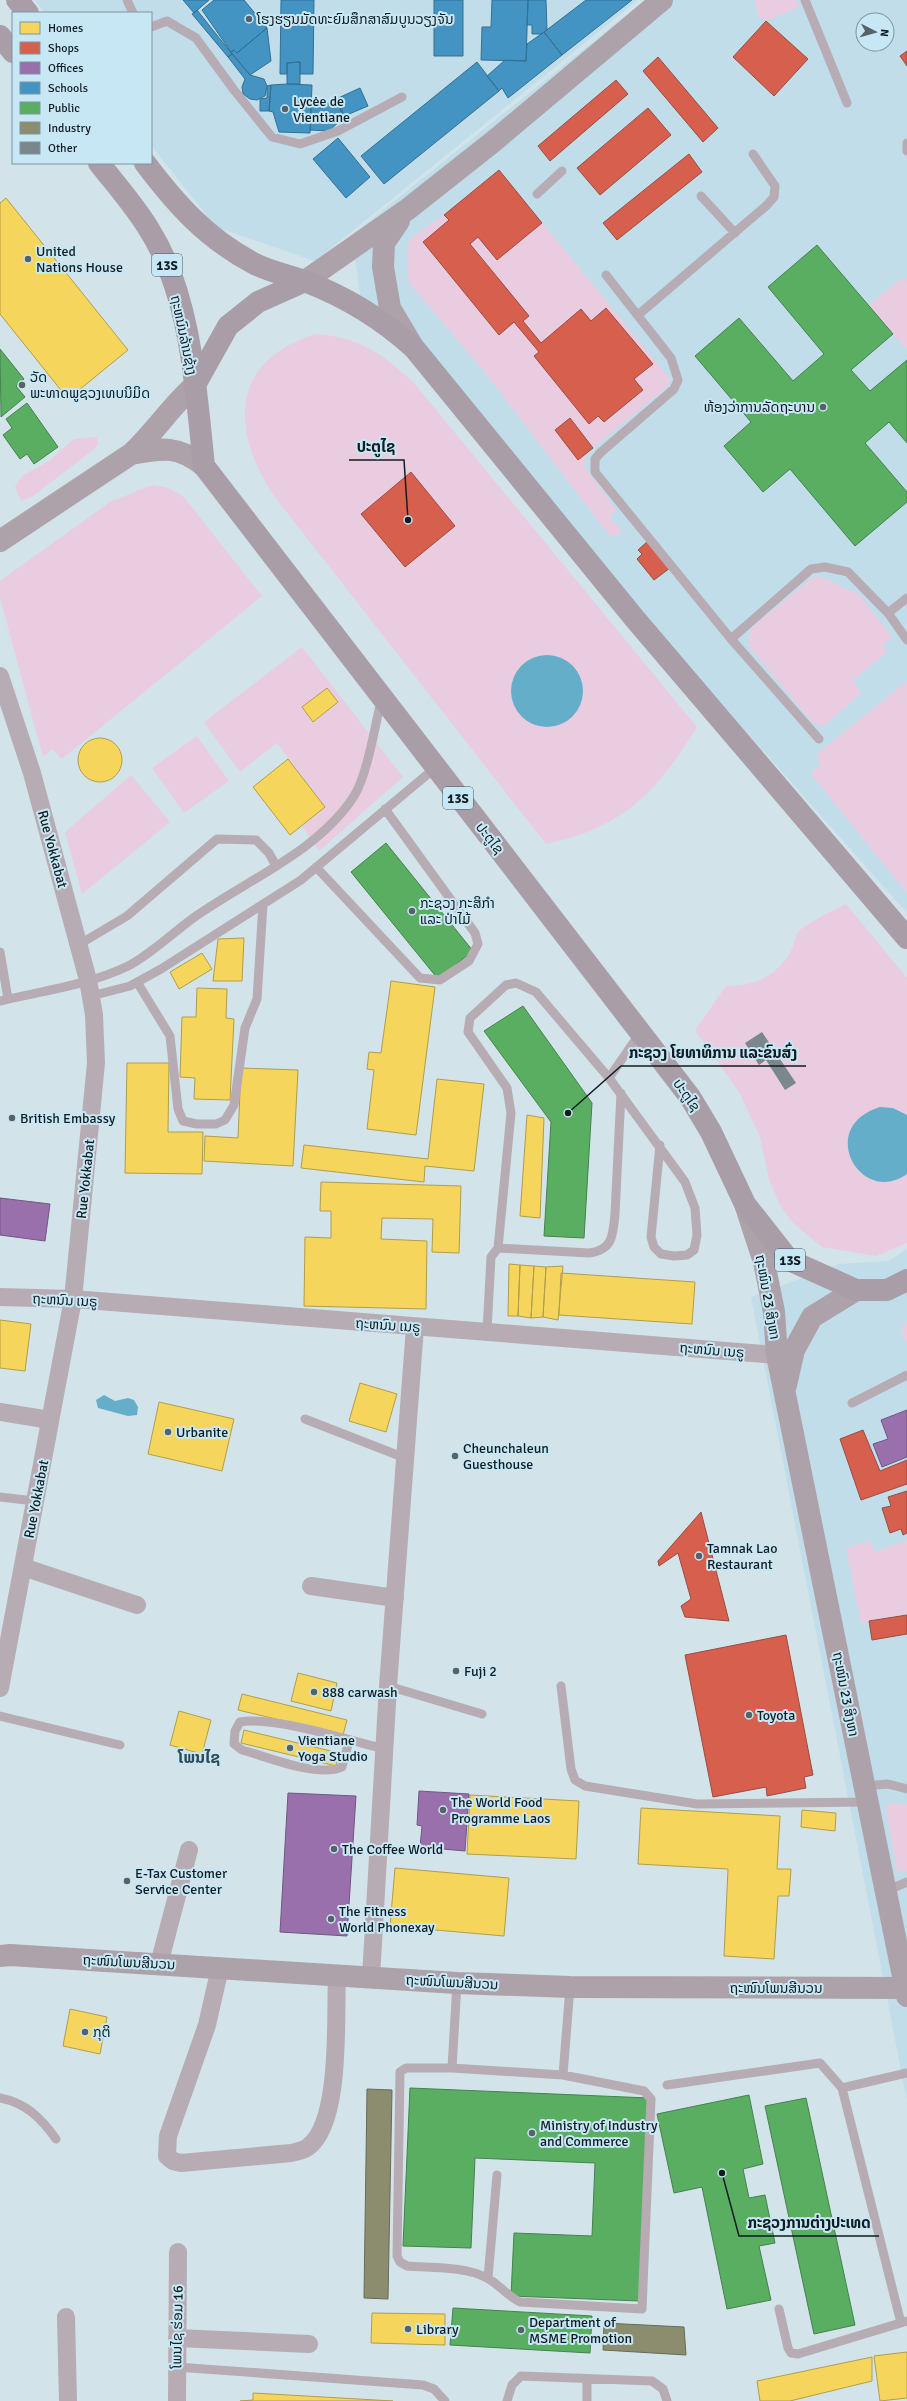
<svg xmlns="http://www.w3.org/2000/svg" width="907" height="2401" viewBox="0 0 907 2401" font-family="Signika,'Noto Sans Lao',sans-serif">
<rect width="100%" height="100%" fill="#d2e3ea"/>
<!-- built -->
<path fill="#c0dde9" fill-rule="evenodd" d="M 35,0 L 638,0 L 315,261 L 216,227 L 151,145 L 151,13 L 45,13 Z
M 645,0 L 907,0 L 907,913 L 360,295 L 352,235 ZM 863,20 L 887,20 L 887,44 L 863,44 Z
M 907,1249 L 907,2101 L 751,1297 L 840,1264 L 889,1261 Z"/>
<!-- green -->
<path fill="#eacce0" d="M 754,0 L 796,0 L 799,7 L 766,21 L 759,18 Z
M 499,170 L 670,379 L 667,387 L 588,452 L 584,466 L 616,510 L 609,517 L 621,528 L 618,536 L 609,535 L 483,370 L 409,283 L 407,253 L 410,239 L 444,215 Z
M 903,277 L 907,282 L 907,350 L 869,305 Z
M 316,334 C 359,337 383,354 414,383 L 697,727 C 667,774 643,809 590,831 C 576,837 560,840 546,844 L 274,496 C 230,430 230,360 316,334 Z
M 96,437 L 99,444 L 93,450 L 33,496 L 21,501 L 15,487 L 22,476 L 49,461 L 74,439 Z
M 152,485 L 166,487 L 183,496 L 262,596 L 62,759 L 52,749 L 43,757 L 0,598 L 0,581 L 110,502 Z
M 813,577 L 822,577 L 860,595 L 892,637 L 883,646 L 887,652 L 853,680 L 861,693 L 824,726 L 813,723 L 748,645 L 751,628 Z
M 302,647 L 403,777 L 319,851 L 302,826 L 325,807 L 277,743 L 240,772 L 204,722 Z
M 907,681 L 907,893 L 811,774 L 820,764 L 817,754 Z
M 197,736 L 229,781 L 184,813 L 152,768 Z
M 131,775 L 170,822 L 82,894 L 65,832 Z
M 846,904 L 907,978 L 907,1243 L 876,1256 L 822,1247 L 793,1223 L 780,1205 L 769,1180 L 760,1137 L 739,1092 L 695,1030 L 726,986 C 754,987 779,975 792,949 C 794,944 795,937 798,932 C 802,926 837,908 846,904 Z
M 907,1322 L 907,1341 L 905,1341 L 901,1332 L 904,1323 Z
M 907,1540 L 907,1614 L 861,1623 L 846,1548 L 871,1541 L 875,1552 Z
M 891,1803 L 907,1804 L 907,1871 L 897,1871 L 886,1810 L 886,1806 Z"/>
<!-- water -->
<path fill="#65aeca" d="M511 691a36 36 0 1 1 72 0a36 36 0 1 1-72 0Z
M 880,1107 L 893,1108 L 907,1115 L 907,1174 C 861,1207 815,1127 880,1107 Z
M 104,1395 L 115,1401 L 128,1398 L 134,1400 L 138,1407 L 137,1415 L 128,1416 L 98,1408 L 96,1400 Z"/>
<!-- homes -->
<path fill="#f6d55c" stroke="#b19e4b" d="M 6,198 L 128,350 L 68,399 L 0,314 L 0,203 Z
M 327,688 L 338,702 L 313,722 L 302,707 Z
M78 760a22 22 0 1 1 44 0a22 22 0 1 1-44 0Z
M 288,759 L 325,807 L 290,835 L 253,787 Z
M 244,938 L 242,981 L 213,981 L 218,939 Z
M 202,953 L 212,969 L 179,989 L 170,972 Z
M 391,981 L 435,987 L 416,1135 L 367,1129 L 374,1070 L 367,1069 L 369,1052 L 381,1053 Z
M 197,988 L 227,989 L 226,1018 L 234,1019 L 230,1100 L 194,1099 L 195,1078 L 180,1077 L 182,1017 L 196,1017 Z
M 127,1063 L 169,1063 L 168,1132 L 203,1132 L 202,1174 L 125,1173 Z
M 241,1068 L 298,1070 L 293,1166 L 204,1161 L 205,1136 L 238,1138 Z
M 437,1079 L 484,1084 L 474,1171 L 425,1166 L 424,1182 L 301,1168 L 304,1145 L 428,1159 Z
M 527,1115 L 544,1118 L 540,1218 L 520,1216 Z
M 321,1182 L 461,1186 L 459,1253 L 432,1252 L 433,1219 L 382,1218 L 381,1239 L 427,1241 L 426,1309 L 304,1306 L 305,1237 L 331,1238 L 331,1211 L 320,1211 Z
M 509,1264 L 520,1265 L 518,1316 L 508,1316 Z
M 520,1265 L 534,1266 L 531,1318 L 518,1316 Z
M 534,1266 L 546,1267 L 543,1317 L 531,1318 Z
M 563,1266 L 558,1320 L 543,1317 L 546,1267 Z
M 561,1273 L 695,1282 L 692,1324 L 559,1315 Z
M 0,1320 L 31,1324 L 25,1371 L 0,1368 Z
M 360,1383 L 397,1394 L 386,1432 L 349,1421 Z
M 159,1402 L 234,1419 L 222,1471 L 148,1454 Z
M 298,1673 L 337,1683 L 331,1711 L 291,1701 Z
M 242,1694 L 347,1720 L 343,1735 L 238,1710 Z
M 179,1711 L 211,1720 L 202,1754 L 170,1745 Z
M 244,1730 L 339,1753 L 336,1766 L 241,1743 Z
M 470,1795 L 579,1801 L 576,1859 L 467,1854 Z
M 641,1808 L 780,1816 L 777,1869 L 791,1869 L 789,1896 L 778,1896 L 774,1959 L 724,1956 L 728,1869 L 638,1864 Z
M 802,1810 L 836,1813 L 835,1831 L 801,1827 Z
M 395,1868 L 509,1878 L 504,1936 L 390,1926 Z
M 70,2009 L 107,2017 L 100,2054 L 63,2046 Z
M 372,2313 L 445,2314 L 445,2345 L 371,2343 Z
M 907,2352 L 907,2398 L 880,2401 L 874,2356 Z
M 872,2357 L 872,2381 L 790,2401 L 760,2401 L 757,2381 Z
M 253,2393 L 393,2401 L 240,2401 L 253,2400 Z"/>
<!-- shops -->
<path fill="#d6604d" stroke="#9b4c40" d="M 766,21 L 808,59 L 774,96 L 733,57 Z
M 907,51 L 907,66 L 900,56 Z
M 658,57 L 718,128 L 703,142 L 643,71 Z
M 616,80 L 628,94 L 550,161 L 538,146 Z
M 648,108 L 671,135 L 600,195 L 577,168 Z
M 689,154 L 702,172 L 617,240 L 603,223 Z
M 499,170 L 542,223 L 497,260 L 478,237 L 470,244 L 529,316 L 523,321 L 541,343 L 581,309 L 591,321 L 606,308 L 653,364 L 634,379 L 643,390 L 604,422 L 598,416 L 589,424 L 534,356 L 539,352 L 514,322 L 499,335 L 423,242 L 449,220 L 444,215 Z
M 570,418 L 593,448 L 578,460 L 555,430 Z
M 411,472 L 455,526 L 405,567 L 361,514 Z
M 648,541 L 670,568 L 654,580 L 637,559 L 642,554 L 638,550 Z
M 863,1430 L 880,1471 L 907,1460 L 907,1484 L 861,1500 L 840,1439 Z
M 907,1491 L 907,1533 L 903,1535 L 901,1529 L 890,1533 L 882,1508 L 891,1506 L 888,1497 Z
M 701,1512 L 729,1621 L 685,1617 L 681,1606 L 691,1599 L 678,1553 L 659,1566 L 658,1561 Z
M 907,1615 L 907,1634 L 872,1640 L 869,1621 Z
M 786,1635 L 813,1775 L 804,1777 L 806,1788 L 767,1796 L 766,1787 L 713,1797 L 685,1655 Z"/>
<!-- offices -->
<path fill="#9970ab" stroke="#705782" d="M 0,1198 L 50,1204 L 45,1241 L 0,1235 Z
M 907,1410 L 907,1457 L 882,1467 L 873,1444 L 888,1439 L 881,1420 Z
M 419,1791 L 469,1794 L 465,1851 L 420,1847 L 422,1826 L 417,1825 Z
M 288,1793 L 356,1796 L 347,1936 L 280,1932 Z"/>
<!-- schools -->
<path fill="#4393c3" stroke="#347093" d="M 183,0 L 209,0 L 194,13 Z
M 214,0 L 244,0 L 267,28 L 237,53 L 234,50 L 231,52 L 202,10 Z
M 281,0 L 314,0 L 313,74 L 300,74 L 300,62 L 287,63 L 287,74 L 280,74 Z
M 434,0 L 463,0 L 463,56 L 434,56 Z
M 492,0 L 528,0 L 526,61 L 481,60 L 482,27 L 491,27 Z
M 528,0 L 546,0 L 547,30 L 541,34 L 532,34 L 532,25 L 527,25 Z
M 586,0 L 632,0 L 562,55 L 544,32 Z
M 197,10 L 232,54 L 228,57 L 192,14 Z
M 267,28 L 271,61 L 250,75 L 231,52 L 234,50 L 237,53 Z
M 544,32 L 562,55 L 508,98 L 502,88 L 499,91 L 487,76 L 505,60 L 526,61 L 527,44 Z
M 232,54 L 250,75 L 264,79 L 267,86 L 265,96 L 257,100 L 250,99 L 243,94 L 242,87 L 245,79 L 228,57 Z
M 300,62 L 300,84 L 287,84 L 287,63 Z
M 477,62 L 499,91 L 384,184 L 361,156 Z
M 287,84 L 312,85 L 310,133 L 279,132 L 273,112 L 269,111 L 271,85 Z
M 271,85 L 269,111 L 260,111 L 260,99 L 267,98 L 267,86 Z
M 360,88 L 368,106 L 342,117 L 343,112 L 340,111 L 342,104 L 336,104 L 336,99 Z
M 311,102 L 342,104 L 342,119 L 329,131 L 310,130 Z
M 338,138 L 370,177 L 346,198 L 313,159 Z"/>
<!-- public -->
<path fill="#5aae61" stroke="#44824e" d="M 817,245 L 893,334 L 851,370 L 870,391 L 907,360 L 907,443 L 889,422 L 865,443 L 907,492 L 907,502 L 855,546 L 790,469 L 763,492 L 724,446 L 751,422 L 695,356 L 739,318 L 793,381 L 824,354 L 768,287 Z
M 0,349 L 24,379 L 16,386 L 25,397 L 1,417 Z
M 27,403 L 58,447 L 34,464 L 27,454 L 20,459 L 3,435 L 12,428 L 6,419 Z
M 386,843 L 473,951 L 438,979 L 351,872 Z
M 523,1006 L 592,1103 L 584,1238 L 544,1236 L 551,1122 L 484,1031 Z
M 410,2088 L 649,2098 L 640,2301 L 511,2296 L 514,2233 L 592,2236 L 595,2163 L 475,2158 L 471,2248 L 403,2246 Z
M 749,2095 L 763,2164 L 743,2169 L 749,2198 L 765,2195 L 775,2243 L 759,2246 L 771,2300 L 727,2309 L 702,2187 L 674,2193 L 657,2114 Z
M 806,2098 L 855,2325 L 814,2334 L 765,2106 Z
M 453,2308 L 592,2316 L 590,2353 L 450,2345 Z"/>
<!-- industry -->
<path fill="#8c8c6e" stroke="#676b57" d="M 367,2089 L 392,2090 L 388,2299 L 364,2298 Z
M 604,2323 L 684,2327 L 686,2355 L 603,2350 Z"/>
<!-- building -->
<path fill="#7a878c" d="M 762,1032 L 796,1083 L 785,1090 L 766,1060 L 759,1065 L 745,1043 Z"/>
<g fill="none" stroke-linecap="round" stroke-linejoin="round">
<!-- lane -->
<path stroke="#b7acb3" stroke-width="9" d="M 127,0 L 133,13
M 805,0 L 847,103
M 151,27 L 167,21 L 196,38 L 234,90 L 272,137 L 300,144 L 338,131 L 402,97
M 907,143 L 907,151
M 537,194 L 562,171
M 701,196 L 735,233
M 606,275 L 671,358 L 678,380 L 674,389 L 600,453 L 595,459 L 595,472 L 731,639
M 638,315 L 766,206 L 774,197 L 775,186 L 753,154
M 888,613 L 907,598
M 819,739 L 731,639 L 811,569 L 825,567 L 848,572 L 888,613 L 907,640
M 316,867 L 420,978 L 440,980 L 469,961 L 478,944 L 475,933 L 385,809
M 78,945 L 127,916 L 217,839 L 256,840 L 269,853 L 276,866
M 0,952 L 8,999
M 137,982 L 170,1036 L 178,1109 L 183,1121 L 197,1124 L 216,1124 L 225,1120 L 234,1105 L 245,1028 L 257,999 L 263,904
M 91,996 L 130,986 L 161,969 L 301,880 L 435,768
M 0,1001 C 42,991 89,985 128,966 C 149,956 176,930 196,916 C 247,880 319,851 354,796 C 367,776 375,726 381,701
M 609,1078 L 640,1033
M 498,1248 L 511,1113 L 507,1088 L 468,1032 L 470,1018 L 506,985 L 516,983 L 536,992 L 609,1078 L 685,1182 L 695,1208 L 697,1235 L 694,1250 L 687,1255 L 674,1256 L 661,1254 L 654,1247 L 651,1237 L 660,1145
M 487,1331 L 491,1257 L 498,1248 L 589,1253 C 613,1250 613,1235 615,1214 L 621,1093
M 852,1403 L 907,1375
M 305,1419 L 405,1458
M 0,1497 L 35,1501
M 388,1686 L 482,1714
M 561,1686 L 571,1769 L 575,1780 L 585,1786 L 697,1804 L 868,1802
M 0,1716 L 120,1745
M 349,1741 L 342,1767 C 318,1778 268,1757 242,1750 L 234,1744 L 235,1731 L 240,1722 C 274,1716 348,1740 384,1749
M 864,1786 L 888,1784 L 907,1789
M 886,1891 L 907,1882
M 452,2068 L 563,2075 L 644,2091 L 651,2099 L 642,2309 L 520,2302 C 507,2296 500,2285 487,2278 C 465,2266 432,2268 407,2266 L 400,2262 L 397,2256 L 400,2072 L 406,2068 L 452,2068 L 457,1983
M 563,2075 L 570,1987
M 667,2085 L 820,2063 L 842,2088 L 901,2323
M 842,2088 L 907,2073
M 0,2098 C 26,2103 41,2118 56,2139
M 488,2278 L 497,2175
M 779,2309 L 788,2348 L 791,2353 L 798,2354 L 907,2321
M 177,2367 L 423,2385 L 434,2389 L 445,2401
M 587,2379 L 587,2401
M 507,2401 L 512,2385 L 521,2376 L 652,2381 L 663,2389 L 667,2401"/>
<!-- street -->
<path stroke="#b7acb3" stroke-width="18" d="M 0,676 L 32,773 L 88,980 L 94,1015 L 96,1063 L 73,1299 L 0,1688
M 0,1297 L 73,1299 L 777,1355
M 0,1412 L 50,1420
M 23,1567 L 137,1605
M 311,1586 L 395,1598
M 159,1964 L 189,1850
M 220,1968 L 207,2025 L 168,2136 L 167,2156 L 173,2161 L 181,2163 L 291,2153 C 296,2152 304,2150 308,2147 C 342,2122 335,2016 337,1975
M 371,1977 L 388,1686 L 415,1327
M 66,2317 L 68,2401
M 177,2338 L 309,2344
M 177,2401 L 178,2252"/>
<!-- secondary -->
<path stroke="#ada2a9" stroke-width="22" d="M 399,221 L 384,243 L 383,267 L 390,308 L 412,345
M 305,281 L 408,209 L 494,141 L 662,0
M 131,454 C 162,448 178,445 204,466
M 0,541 L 131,454 C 154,433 171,406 195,385
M 746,1207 L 764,1262 L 774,1312 L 777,1355 L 907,1996
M 786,1385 L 794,1350 L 812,1317 L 856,1290
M 0,1956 L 10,1955 L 457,1983 L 570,1987 L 905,1988"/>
<!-- highway -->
<path stroke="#a99da7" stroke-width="22" d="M 17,0 L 28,13
M 0,36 L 13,52
M 99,163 C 116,185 136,207 150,231 C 191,296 196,391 204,466 L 690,1097 L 711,1132 L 745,1204 L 789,1260 L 856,1290 L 887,1290 L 907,1280
M 145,163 C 176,204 206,238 253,263 C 270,272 289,275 307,282 C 348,298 382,319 414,348 L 635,619 L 907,938
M 195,385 L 228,326 L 258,302 L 305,281"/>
</g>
<!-- markers -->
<g fill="#556268" stroke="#c8e7f4" stroke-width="1.5">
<circle cx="249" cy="19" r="4"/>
<circle cx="285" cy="109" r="4"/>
<circle cx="28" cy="259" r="4"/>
<circle cx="22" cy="385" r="4"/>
<circle cx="823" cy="407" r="4"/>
<circle cx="412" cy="911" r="4"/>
<circle cx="12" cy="1118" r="4"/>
<circle cx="168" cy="1432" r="4"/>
<circle cx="455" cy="1456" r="4"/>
<circle cx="699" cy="1556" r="4"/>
<circle cx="456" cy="1671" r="4"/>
<circle cx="314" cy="1692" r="4"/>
<circle cx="749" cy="1715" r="4"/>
<circle cx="290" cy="1748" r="4"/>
<circle cx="443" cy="1810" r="4"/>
<circle cx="334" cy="1849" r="4"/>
<circle cx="127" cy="1881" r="4"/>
<circle cx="331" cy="1919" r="4"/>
<circle cx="85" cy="2032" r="4"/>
<circle cx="532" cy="2133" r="4"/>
<circle cx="408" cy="2329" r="4"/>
<circle cx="521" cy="2330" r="4"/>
</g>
<g text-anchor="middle" stroke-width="4" stroke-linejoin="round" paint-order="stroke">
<!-- shield labels -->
<g fill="#c8e7f4" stroke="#485a61" stroke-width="1">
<rect x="152" y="254" width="30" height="22" rx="3"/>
<rect x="443" y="787" width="30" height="22" rx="3"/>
<rect x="775" y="1249" width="30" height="22" rx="3"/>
</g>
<g font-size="13" font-weight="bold" fill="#111d22">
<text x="167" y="270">13S</text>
<text x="458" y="803">13S</text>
<text x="790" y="1265">13S</text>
</g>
<!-- poi labels -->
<g font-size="14" fill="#111d22" stroke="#c8e7f4" text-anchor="start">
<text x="257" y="24">ໂຮງຮຽນມັດທະຍົມສຶກສາສົມບູນວຽງຈັນ</text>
<text x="293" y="106">Lycėe de<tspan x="293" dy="16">Vientiane</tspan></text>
<text x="36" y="256">United<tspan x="36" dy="16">Nations House</tspan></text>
<text x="30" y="382">ວັດ<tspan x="30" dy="16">ພະທາດພູຊວງເທບນິມິດ</tspan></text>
<text x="815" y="412" text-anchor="end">ຫ້ອງວ່າການລັດຖະບານ</text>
<text x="420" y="908">ກະຊວງ ກະສິກຳ<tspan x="420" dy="16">ແລະ ປ່າໄມ້</tspan></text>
<text x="20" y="1123">British Embassy</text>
<text x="176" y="1437">Urbanite</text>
<text x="463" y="1453">Cheunchaleun<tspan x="463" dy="16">Guesthouse</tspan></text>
<text x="707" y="1553">Tamnak Lao<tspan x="707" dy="16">Restaurant</tspan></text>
<text x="464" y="1676">Fuji 2</text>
<text x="322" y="1697">888 carwash</text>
<text x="757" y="1720">Toyota</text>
<text x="298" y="1745">Vientiane<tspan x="298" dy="16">Yoga Studio</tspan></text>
<text x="451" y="1807">The World Food<tspan x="451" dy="16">Programme Laos</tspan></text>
<text x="342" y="1854">The Coffee World</text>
<text x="135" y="1878">E-Tax Customer<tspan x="135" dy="16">Service Center</tspan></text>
<text x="339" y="1916">The Fitness<tspan x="339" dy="16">World Phonexay</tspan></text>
<text x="93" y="2037">ກຸຕິ</text>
<text x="540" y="2130">Ministry of Industry<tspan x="540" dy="16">and Commerce</tspan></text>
<text x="529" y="2327">Department of<tspan x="529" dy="16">MSME Promotion</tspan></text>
<text x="416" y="2334">Library</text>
</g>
<!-- street labels -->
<g font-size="14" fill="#111d22" stroke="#c8e7f4">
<text transform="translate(184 335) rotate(78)" y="5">ຖະຫນົນລ້ານຊ້າງ</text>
<text transform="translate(490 838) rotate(52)" y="5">ປະຕູໄຊ</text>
<text transform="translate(53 849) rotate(75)" y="5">Rue Yokkabat</text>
<text transform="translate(687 1095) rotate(55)" y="5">ປະຕູໄຊ</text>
<text transform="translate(85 1179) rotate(-84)" y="5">Rue Yokkabat</text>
<text transform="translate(768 1297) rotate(80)" y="5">ຖະໜົນ 23 ສິງຫາ</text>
<text transform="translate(65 1300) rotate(3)" y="5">ຖະຫນົນ ເນຣູ</text>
<text transform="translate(388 1325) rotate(4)" y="5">ຖະຫນົນ ເນຣູ</text>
<text transform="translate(712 1350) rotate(5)" y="5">ຖະຫນົນ ເນຣູ</text>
<text transform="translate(36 1499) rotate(-79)" y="5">Rue Yokkabat</text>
<text transform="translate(846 1694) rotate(79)" y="5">ຖະໜົນ 23 ສິງຫາ</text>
<text transform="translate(129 1962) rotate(3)" y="5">ຖະໜົນໂພນສີນວນ</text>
<text transform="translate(452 1982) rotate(3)" y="5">ຖະໜົນໂພນສີນວນ</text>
<text x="776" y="1993">ຖະໜົນໂພນສີນວນ</text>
<text transform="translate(177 2327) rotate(-89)" y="5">ໂພນໄຊ ຮ່ອມ 16</text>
</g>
<!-- quarter labels -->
<g font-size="16" font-weight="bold" fill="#304a55" stroke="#c8e7f4">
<text x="199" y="1763">ໂພນໄຊ</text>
</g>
</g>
<!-- callouts -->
<path fill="none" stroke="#111d22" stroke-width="1.5" d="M408 520L404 460H349M568 1113L621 1066H806M722 2173L739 2236H879"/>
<g fill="#111d22" stroke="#c8e7f4" stroke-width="1.5">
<circle cx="408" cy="520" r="4"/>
<circle cx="568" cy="1113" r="4"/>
<circle cx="722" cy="2173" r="4"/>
</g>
<g font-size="15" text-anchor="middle" font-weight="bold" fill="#111d22" stroke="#c8e7f4" stroke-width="4" stroke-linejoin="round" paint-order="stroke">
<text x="376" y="452">ປະຕູໄຊ</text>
<text x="713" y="1058">ກະຊວງ ໂຍທາທິການ ແລະຂົນສົ່ງ</text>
<text x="809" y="2228">ກະຊວງການຕ່າງປະເທດ</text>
</g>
<!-- legend -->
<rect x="12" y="12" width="140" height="152" fill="#c8e7f4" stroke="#7f96a0"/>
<rect x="20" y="22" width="20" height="12" fill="#f6d55c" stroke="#7f96a0"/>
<text x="48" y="32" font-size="12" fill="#111d22">Homes</text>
<rect x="20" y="42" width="20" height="12" fill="#d6604d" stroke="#7f96a0"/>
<text x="48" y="52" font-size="12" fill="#111d22">Shops</text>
<rect x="20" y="62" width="20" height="12" fill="#9970ab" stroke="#7f96a0"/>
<text x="48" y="72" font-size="12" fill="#111d22">Offices</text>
<rect x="20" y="82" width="20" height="12" fill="#4393c3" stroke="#7f96a0"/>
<text x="48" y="92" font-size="12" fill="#111d22">Schools</text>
<rect x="20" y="102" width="20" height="12" fill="#5aae61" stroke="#7f96a0"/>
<text x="48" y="112" font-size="12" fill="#111d22">Public</text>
<rect x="20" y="122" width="20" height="12" fill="#8c8c6e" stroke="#7f96a0"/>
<text x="48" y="132" font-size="12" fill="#111d22">Industry</text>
<rect x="20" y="142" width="20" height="12" fill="#7a878c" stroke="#7f96a0"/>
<text x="48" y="152" font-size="12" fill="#111d22">Other</text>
<!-- north arrow -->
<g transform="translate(875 32) rotate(96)"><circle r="19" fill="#c8e7f4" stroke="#7f96a0"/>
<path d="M0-3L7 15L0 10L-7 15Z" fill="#556268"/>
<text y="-6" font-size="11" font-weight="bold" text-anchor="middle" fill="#111d22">N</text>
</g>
</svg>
